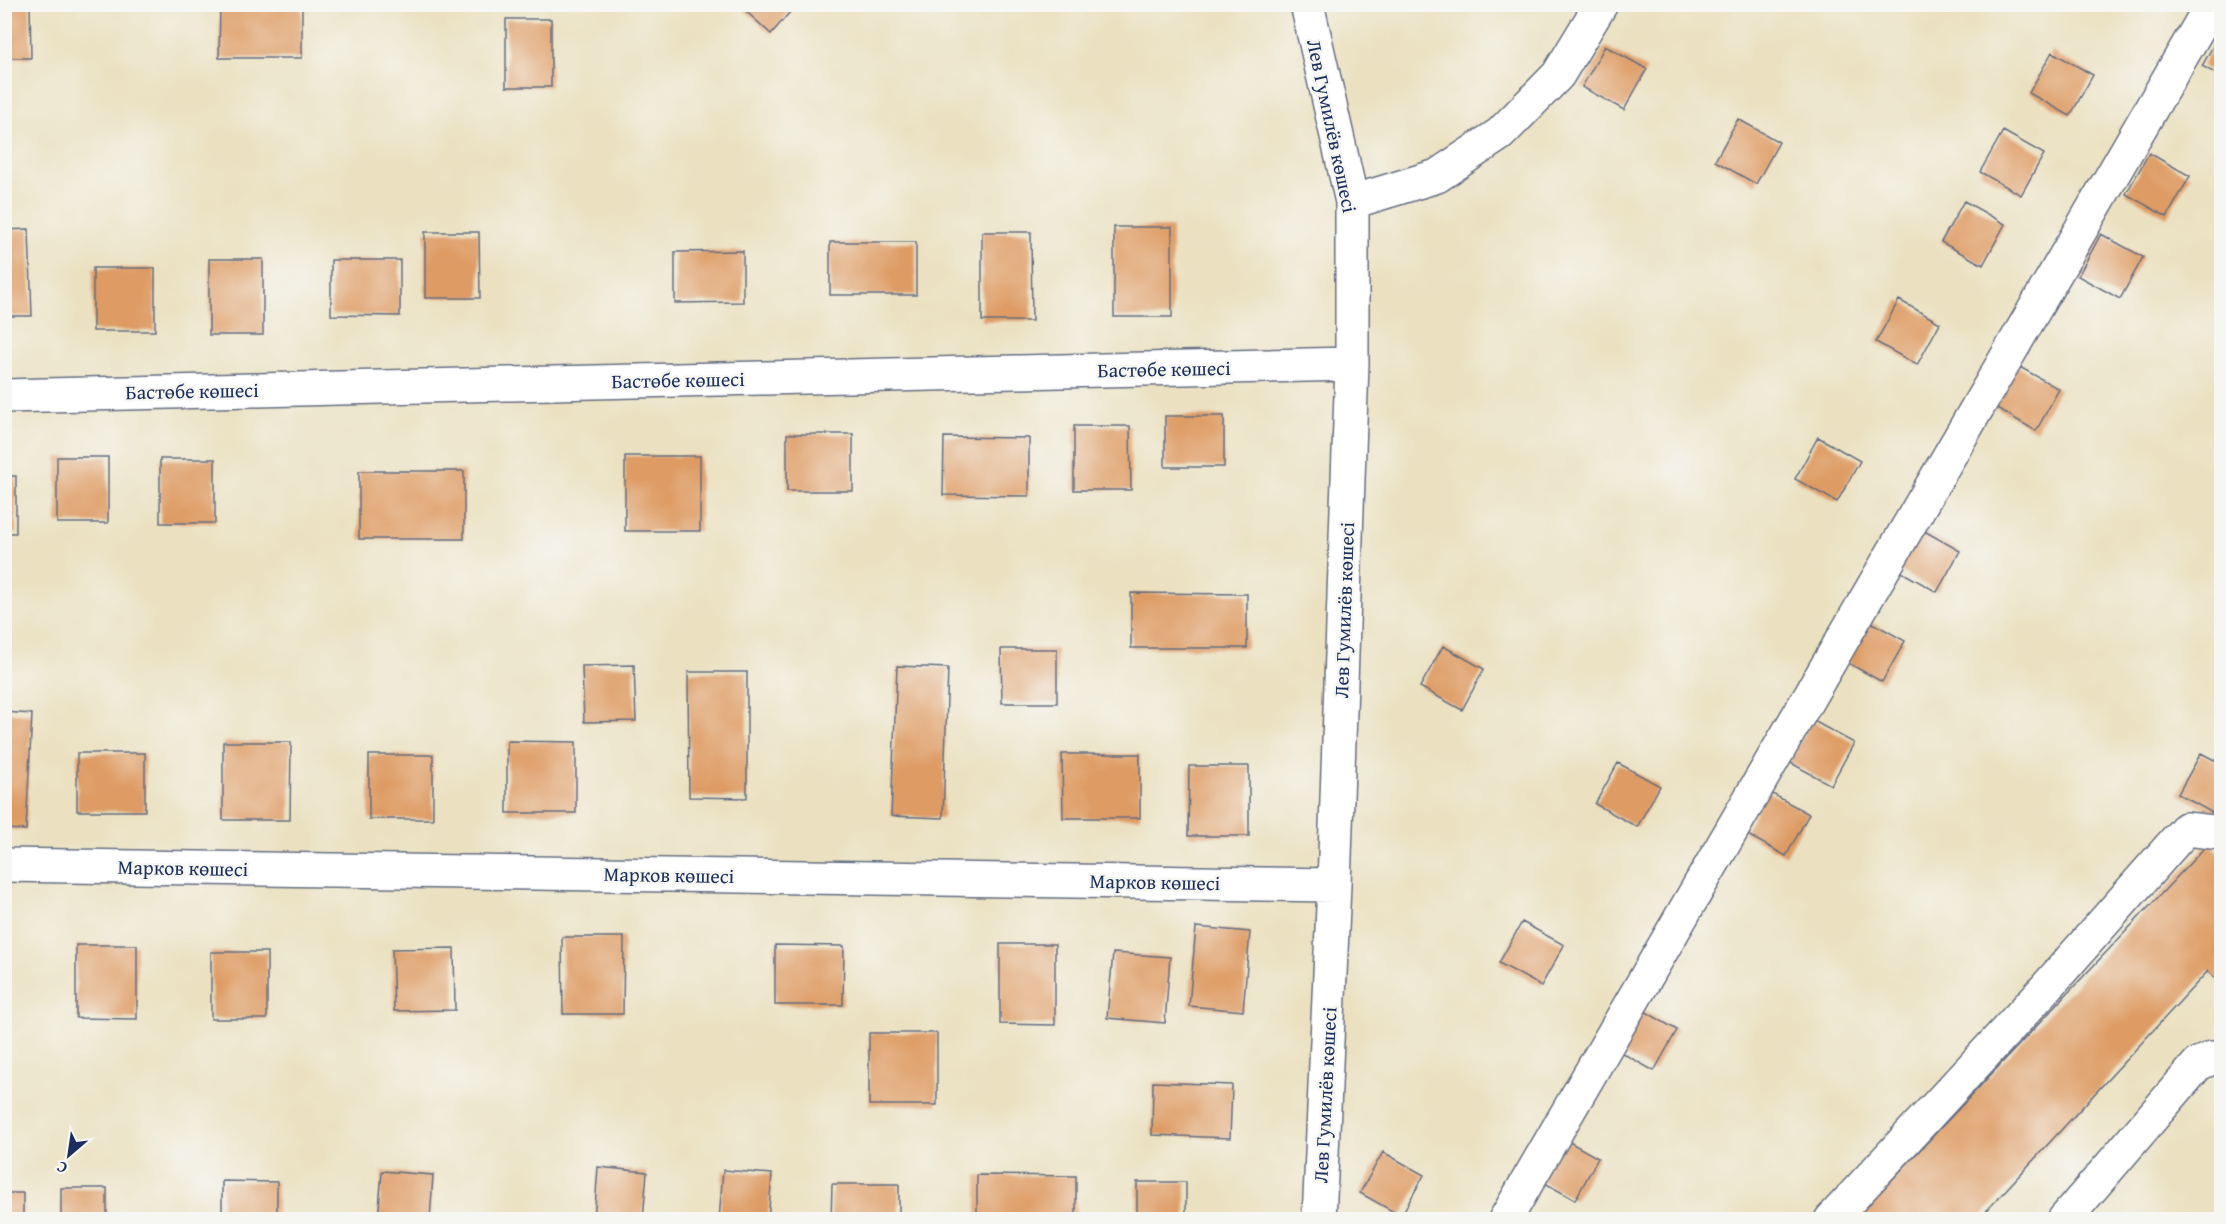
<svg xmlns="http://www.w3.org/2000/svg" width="2226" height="1224" viewBox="0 0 2226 1224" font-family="'Gentium Book Plus',serif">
<rect width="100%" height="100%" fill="#f6f6f2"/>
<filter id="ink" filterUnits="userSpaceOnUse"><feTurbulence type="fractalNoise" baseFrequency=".0167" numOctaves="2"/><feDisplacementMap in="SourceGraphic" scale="12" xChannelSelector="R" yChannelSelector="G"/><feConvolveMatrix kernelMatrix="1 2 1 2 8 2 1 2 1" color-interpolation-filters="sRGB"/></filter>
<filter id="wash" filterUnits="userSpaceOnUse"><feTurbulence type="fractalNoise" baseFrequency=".008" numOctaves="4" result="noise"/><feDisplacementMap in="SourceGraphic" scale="24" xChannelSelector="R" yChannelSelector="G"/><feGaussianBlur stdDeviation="1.35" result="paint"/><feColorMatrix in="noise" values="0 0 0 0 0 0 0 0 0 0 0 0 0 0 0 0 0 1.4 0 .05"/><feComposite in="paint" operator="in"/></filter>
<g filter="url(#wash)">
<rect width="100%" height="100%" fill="#ebe1c1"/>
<g id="blocks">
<!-- building -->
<path fill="#de9b63" d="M 4,4 L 30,4 L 31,58 L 4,58 Z
M 220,4 L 302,4 L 302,58 L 219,58 Z
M 738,4 L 797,4 L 771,34 Z
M 506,19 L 551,19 L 551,87 L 506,87 Z
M 2222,30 L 2222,77 L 2202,66 Z
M 1605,46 L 1647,69 L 1624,110 L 1582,87 Z
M 2052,52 L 2093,75 L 2070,116 L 2029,93 Z
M 1738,119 L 1779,142 L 1756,184 L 1715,161 Z
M 2003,131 L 2044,154 L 2021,195 L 1980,172 Z
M 2149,153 L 2190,176 L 2167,217 L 2126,194 Z
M 1964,201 L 2005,224 L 1983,265 L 1941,242 Z
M 1114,227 L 1172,227 L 1172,317 L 1114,317 Z
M 29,229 L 32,316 L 4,316 L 4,230 Z
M 425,232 L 479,232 L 480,298 L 425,298 Z
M 982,232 L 1031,232 L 1032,321 L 982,321 Z
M 2101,234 L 2143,257 L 2120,299 L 2078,276 Z
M 830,242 L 916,242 L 916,295 L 830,295 Z
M 743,251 L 743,302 L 675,303 L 675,252 Z
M 209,259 L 263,259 L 263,335 L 209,335 Z
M 331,260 L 400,260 L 400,316 L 331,315 Z
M 93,268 L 155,268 L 155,331 L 93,331 Z
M 1899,300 L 1940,323 L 1917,365 L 1876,342 Z
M 2018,366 L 2059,389 L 2036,431 L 1995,407 Z
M 1165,416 L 1224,416 L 1224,467 L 1165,467 Z
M 1074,426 L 1130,426 L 1131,490 L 1074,490 Z
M 787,434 L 853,434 L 853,491 L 787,491 Z
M 944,437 L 1029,438 L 1029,496 L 943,495 Z
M 1818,437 L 1860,461 L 1837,502 L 1795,479 Z
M 625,456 L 700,456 L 700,531 L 625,531 Z
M 57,457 L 108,457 L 108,523 L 57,523 Z
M 160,459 L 215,459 L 215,523 L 160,523 Z
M 359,471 L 464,471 L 464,539 L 359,539 Z
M 4,476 L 16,476 L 16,533 L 4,533 Z
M 1919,528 L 1960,551 L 1937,592 L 1896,569 Z
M 1131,593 L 1247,594 L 1247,648 L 1131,648 Z
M 1864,618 L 1905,641 L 1882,682 L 1841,659 Z
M 1443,646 L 1484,669 L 1462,710 L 1420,687 Z
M 1001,649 L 1057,649 L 1057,703 L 1002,703 Z
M 634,665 L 636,721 L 584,722 L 582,666 Z
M 897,666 L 948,668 L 943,818 L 891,816 Z
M 688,672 L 747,672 L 747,798 L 689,797 Z
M 4,712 L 32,714 L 26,830 L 4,829 Z
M 1812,720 L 1854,743 L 1831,785 L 1789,762 Z
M 507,741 L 576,742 L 576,813 L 507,813 Z
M 223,742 L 291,742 L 290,820 L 223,820 Z
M 77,753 L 145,753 L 145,811 L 77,811 Z
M 2201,753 L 2222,764 L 2222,814 L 2220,817 L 2178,794 Z
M 1062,754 L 1140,754 L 1140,818 L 1063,818 Z
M 369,755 L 433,755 L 433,819 L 369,819 Z
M 1618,763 L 1660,786 L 1637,827 L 1595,804 Z
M 1189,766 L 1249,766 L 1249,836 L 1188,836 Z
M 1767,791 L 1809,814 L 1786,856 L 1744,833 Z
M 2209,843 L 2222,855 L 2222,984 L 2208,971 L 1978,1220 L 1854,1220 Z
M 1522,922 L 1564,945 L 1541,986 L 1499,963 Z
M 1196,927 L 1250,932 L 1243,1011 L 1189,1006 Z
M 4,935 L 9,935 L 9,996 L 4,996 Z
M 562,937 L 624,937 L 623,1014 L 563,1014 Z
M 1000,944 L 1055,944 L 1055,1025 L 1000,1024 Z
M 76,945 L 137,945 L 137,1019 L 76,1018 Z
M 775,945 L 844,946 L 843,1005 L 775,1005 Z
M 454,948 L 455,1010 L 394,1011 L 392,949 Z
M 211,952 L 267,952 L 267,1019 L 211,1019 Z
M 1113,953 L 1170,957 L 1165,1023 L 1107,1018 Z
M 1636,1006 L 1677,1030 L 1654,1071 L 1613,1048 Z
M 869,1033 L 937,1033 L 937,1105 L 869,1105 Z
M 1153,1082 L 1232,1085 L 1230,1138 L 1152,1135 Z
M 1557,1135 L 1598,1158 L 1575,1200 L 1534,1177 Z
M 1383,1152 L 1424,1175 L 1401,1216 L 1360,1193 Z
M 598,1167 L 647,1172 L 643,1220 L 594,1220 Z
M 723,1170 L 772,1174 L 768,1220 L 719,1220 Z
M 382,1171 L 433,1175 L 430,1220 L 378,1220 Z
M 977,1175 L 1076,1176 L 1076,1220 L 977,1220 Z
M 222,1181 L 277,1182 L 277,1220 L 222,1220 Z
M 1137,1182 L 1186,1182 L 1186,1220 L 1137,1220 Z
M 832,1184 L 899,1184 L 899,1220 L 831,1220 Z
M 61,1188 L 107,1188 L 107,1220 L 61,1220 Z
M 4,1193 L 23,1193 L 23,1220 L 4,1220 Z"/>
</g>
</g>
<g filter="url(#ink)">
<use href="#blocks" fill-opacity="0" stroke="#646d81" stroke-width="1.5"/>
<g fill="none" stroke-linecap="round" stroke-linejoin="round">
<defs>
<path id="minor" d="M 1307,4 L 1352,202 L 1352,364 L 1334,885 L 1319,1220
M 1352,202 L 1437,176 L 1500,134 L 1558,75 L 1601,4
M 4,396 L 1352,364
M 4,865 L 1334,885
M 1505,1220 L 2212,4
M 1831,1220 L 2044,990 L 2186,829 L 2222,833
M 2064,1220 L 2198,1064 L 2212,1058 L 2222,1059"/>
</defs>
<!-- minor casing -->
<use href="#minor" stroke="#646d81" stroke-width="36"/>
<!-- minor -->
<use href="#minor" stroke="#fff" stroke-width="33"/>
</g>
</g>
<g text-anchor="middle" stroke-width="5" stroke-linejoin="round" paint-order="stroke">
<!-- street labels -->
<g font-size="20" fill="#1b2f5e" stroke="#f6f6f2">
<text transform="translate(1332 126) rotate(78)" y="7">Лев Гумилёв көшесі</text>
<text transform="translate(1164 369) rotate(-1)" y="7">Бастөбе көшесі</text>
<text transform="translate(678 380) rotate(-1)" y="7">Бастөбе көшесі</text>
<text transform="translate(192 391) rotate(-1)" y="7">Бастөбе көшесі</text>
<text transform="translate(1344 610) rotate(-88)" y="7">Лев Гумилёв көшесі</text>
<text transform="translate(183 868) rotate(1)" y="7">Марков көшесі</text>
<text transform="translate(669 875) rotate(1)" y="7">Марков көшесі</text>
<text transform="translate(1155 882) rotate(1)" y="7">Марков көшесі</text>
<text transform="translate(1325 1095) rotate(-87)" y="7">Лев Гумилёв көшесі</text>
</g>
</g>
<!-- margin -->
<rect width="2226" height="1224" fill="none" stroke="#f6f6f2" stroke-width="24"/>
<!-- north arrow -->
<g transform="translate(69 1155) rotate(209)" stroke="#f6f6f2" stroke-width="4.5" paint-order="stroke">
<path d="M0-4.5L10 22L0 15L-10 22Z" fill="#1b2f5e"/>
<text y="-9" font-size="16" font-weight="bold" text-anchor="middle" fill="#1b2f5e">С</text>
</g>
</svg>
